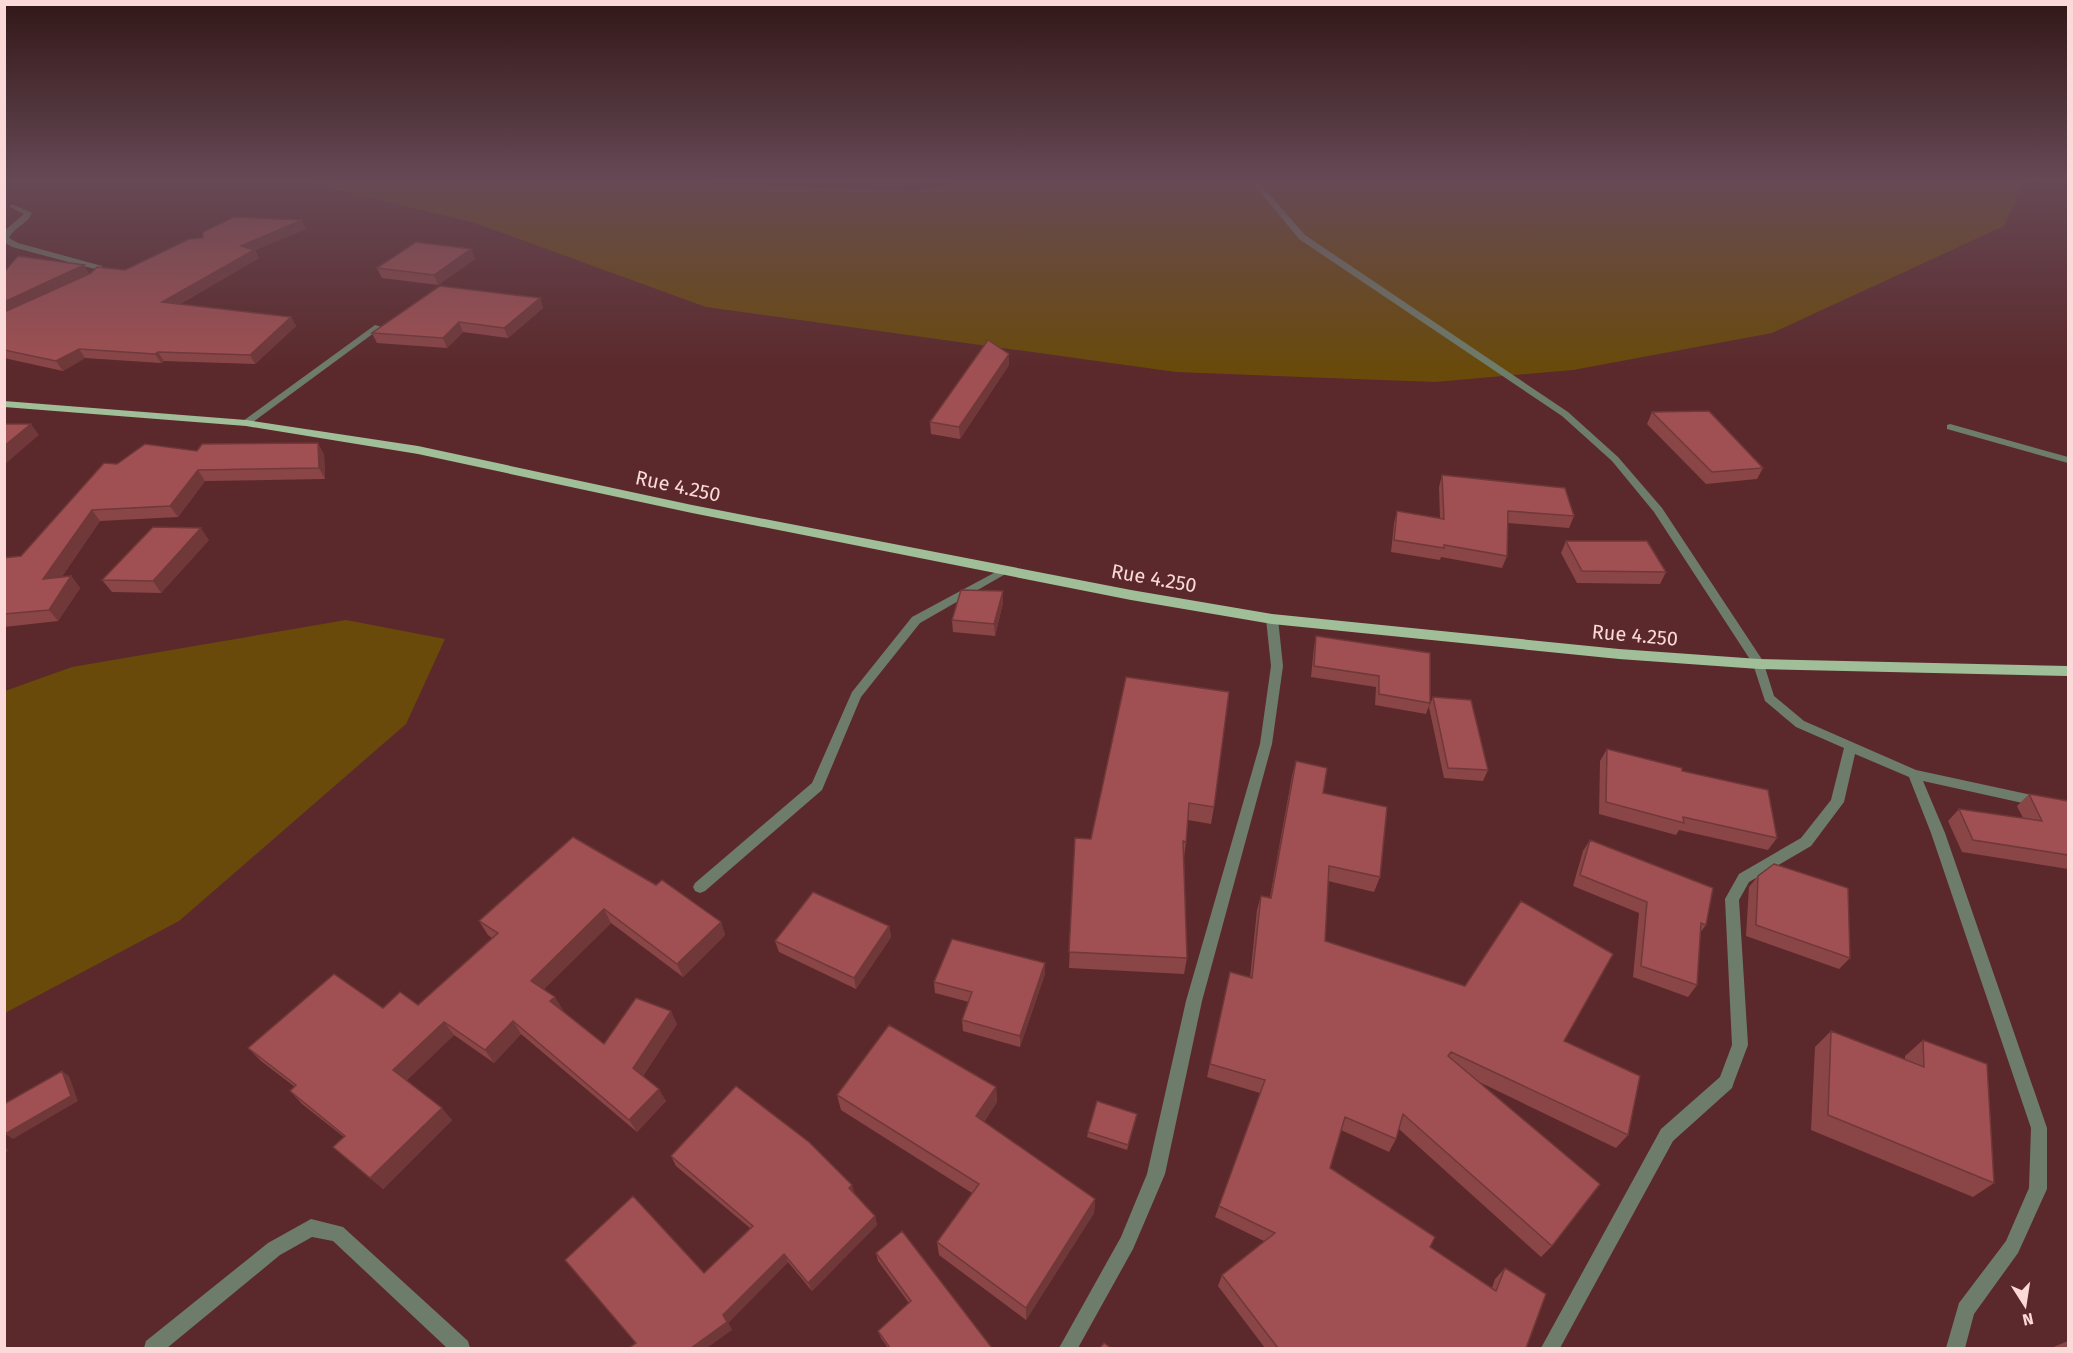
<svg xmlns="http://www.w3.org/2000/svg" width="2073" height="1353" viewBox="0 0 2073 1353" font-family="'Fira Sans',sans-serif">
<rect width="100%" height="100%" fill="#5b292b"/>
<!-- green -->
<path fill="#694a0b" d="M 296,180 L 705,180 L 708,184 L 916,191 L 971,180 L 2025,180 L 2004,226 L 1772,333 L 1573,370 L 1435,382 L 1176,372 L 706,307 L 475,223 Z
M 346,620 L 445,639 L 406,724 L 179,921 L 5,1013 L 5,691 L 72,667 Z"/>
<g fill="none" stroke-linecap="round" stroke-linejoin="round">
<!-- service -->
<path fill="#6e7d6b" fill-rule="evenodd" d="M 1950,424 L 2068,457 L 2068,463 L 1947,429 L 1947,425 Z"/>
<!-- minor -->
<path fill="#6e7d6b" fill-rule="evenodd" d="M 1250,180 L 1257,180 L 1305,235 L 1568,412 L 1618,457 L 1662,508 L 1763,661 L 1774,696 L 1804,721 L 1916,770 L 2068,803 L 2068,813 L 1923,781 L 1945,833 L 2047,1128 L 2047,1189 L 2018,1253 L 1974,1314 L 1965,1348 L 1946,1348 L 1959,1303 L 2006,1241 L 2029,1188 L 2031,1128 L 1931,833 L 1909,777 L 1855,754 L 1844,802 L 1811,846 L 1749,882 L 1739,900 L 1748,1045 L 1734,1082 L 1732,1088 L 1673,1141 L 1560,1348 L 1541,1348 L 1661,1129 L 1720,1077 L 1732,1045 L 1725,899 L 1739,874 L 1801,838 L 1831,800 L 1844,748 L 1796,727 L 1765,701 L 1753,664 L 1654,512 L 1612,461 L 1562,416 L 1299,239 Z
M 10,205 L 14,205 L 32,213 C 28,224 14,227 9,238 L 18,243 L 102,266 L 103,268 L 96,280 L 89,278 L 95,269 L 12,247 L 4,242 L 5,230 L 24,214 L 10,207 Z
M 375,325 L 382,327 L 249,425 L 243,425 L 243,421 Z
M 1005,567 L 1009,568 L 1010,570 L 1009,572 L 920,623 L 861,697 L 822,790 L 705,891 L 700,893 L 695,891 L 693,887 L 695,883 L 812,783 L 852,692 L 912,617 Z
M 1272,615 L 1278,619 L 1283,666 L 1272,744 L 1202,1001 L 1165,1174 L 1133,1249 L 1078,1348 L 1059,1348 L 1121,1237 L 1147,1174 L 1186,1001 L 1260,744 L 1271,666 L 1266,619 Z
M 311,1219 L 343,1227 L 468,1341 L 470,1348 L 447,1348 L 333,1241 L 312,1237 L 280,1255 L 167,1348 L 144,1348 L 146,1341 L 268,1243 Z"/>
<!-- primary -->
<path fill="#a0bf98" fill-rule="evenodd" d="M 4,401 L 246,420 L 418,446 L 692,505 L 1131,590 L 1272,614 L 1619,649 L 1759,659 L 2068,666 L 2068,676 L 1759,669 L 1619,659 L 1272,624 L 1131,600 L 692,513 L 418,454 L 246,426 L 4,407 Z"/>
</g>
<!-- wall -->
<path fill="#8a4547" d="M 840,180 L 863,180 L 848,184 Z
M 306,229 L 255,250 L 259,258 L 180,304 L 291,317 L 296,326 L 255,364 L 164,361 L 161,363 L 85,358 L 63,371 L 4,358 L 4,272 L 84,265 L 89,274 L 125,270 L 203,238 Z
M 471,249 L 475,259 L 438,285 L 382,278 L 377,268 Z
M 540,298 L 543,308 L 508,338 L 463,332 L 447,348 L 377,343 L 372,333 Z
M 1009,365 L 960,439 L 931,434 L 930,422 Z
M 1652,412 L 1763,468 L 1757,479 L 1706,484 L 1647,424 Z
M 324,454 L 325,479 L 205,481 L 178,517 L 100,521 L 61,578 L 71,576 L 80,588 L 58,621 L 4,627 L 4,558 L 21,556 L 117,464 Z
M 1442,475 L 1574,516 L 1569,528 L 1508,523 L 1507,556 L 1502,568 L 1441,557 L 1440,560 L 1391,552 L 1394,523 L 1397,511 L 1440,518 L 1439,487 Z
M 209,540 L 161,593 L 112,592 L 102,580 Z
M 1566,541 L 1666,572 L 1660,584 L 1577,583 L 1561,553 Z
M 1003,591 L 1003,603 L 995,636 L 953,632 L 952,620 Z
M 1316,636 L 1430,703 L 1426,714 L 1375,705 L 1376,687 L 1311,677 L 1314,647 Z
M 1126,677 L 1214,807 L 1211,824 L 1188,820 L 1186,842 L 1184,858 L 1187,958 L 1184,974 L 1069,968 L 1075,838 L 1091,839 Z
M 1433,697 L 1488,770 L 1483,781 L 1444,778 L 1429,707 Z
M 1607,749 L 1682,771 L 1777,838 L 1768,850 L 1679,830 L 1676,835 L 1599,814 L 1600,761 Z
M 1296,761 L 1323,793 L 1380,877 L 1374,892 L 1328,881 L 1325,941 L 1564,1041 L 1628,1135 L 1616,1148 L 1477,1081 L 1552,1246 L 1541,1257 L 1399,1129 L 1396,1139 L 1389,1152 L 1341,1130 L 1330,1168 L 1430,1247 L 1492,1288 L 1495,1279 L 1505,1268 L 1526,1348 L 1265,1348 L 1218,1286 L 1222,1275 L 1264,1241 L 1215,1217 L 1260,1093 L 1207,1077 L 1230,972 L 1250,978 L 1257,910 L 1261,896 L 1270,897 L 1292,776 Z
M 2029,794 L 2068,801 L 2068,869 L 1962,852 L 1948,821 L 1959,809 L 2023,818 L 2017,806 Z
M 1590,840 L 1706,925 L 1700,933 L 1697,985 L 1688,997 L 1633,977 L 1639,913 L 1573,886 L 1583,851 Z
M 1758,876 L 1850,958 L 1839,969 L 1746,936 L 1749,887 Z
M 656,885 L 721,922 L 725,935 L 683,977 L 611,923 L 544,989 L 563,1010 L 562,1011 L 604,1044 L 677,1024 L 643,1076 L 666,1101 L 637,1132 L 521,1034 L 494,1063 L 454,1035 L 406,1081 L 452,1120 L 383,1189 L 333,1147 L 344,1137 L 302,1104 L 290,1091 L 295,1087 L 261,1061 L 248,1048 L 383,1008 L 418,1005 L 492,938 L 488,935 L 479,921 Z
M 889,926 L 891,937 L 856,989 L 779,952 L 775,941 Z
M 1045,963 L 1045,974 L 1020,1047 L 963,1031 L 962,1020 L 969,1002 L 935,993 L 934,982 Z
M 1831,1031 L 1905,1059 L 1905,1056 L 1923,1040 L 1994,1183 L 1973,1197 L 1811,1130 L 1815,1047 Z
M 996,1087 L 997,1102 L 984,1122 L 1095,1199 L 1094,1213 L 1026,1320 L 939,1255 L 937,1242 L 972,1193 L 841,1110 L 837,1095 Z
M 1136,1119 L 1127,1150 L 1087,1137 L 1088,1132 Z
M 671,1156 L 855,1194 L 875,1216 L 877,1225 L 812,1291 L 788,1262 L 728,1323 L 732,1330 L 636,1343 L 750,1228 L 676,1166 Z
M 876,1253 L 992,1348 L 888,1348 L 881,1338 L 878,1331 L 909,1303 L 878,1261 Z
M 2068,1341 L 2068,1348 L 2051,1348 Z"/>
<!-- shaded-wall -->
<path fill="#703839" d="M 847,180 L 863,180 L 848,184 Z
M 302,220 L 306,229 L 255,250 L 259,258 L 167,311 L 162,302 L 241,246 Z
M 471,249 L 475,259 L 438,285 L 434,275 Z
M 84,265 L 89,274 L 4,314 L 4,302 Z
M 540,298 L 543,308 L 508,338 L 504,328 Z
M 291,317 L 296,326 L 255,364 L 250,355 Z
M 459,322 L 463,332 L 447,348 L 443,338 Z
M 79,349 L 85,358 L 63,371 L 56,361 Z
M 158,352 L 164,361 L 161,363 L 155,354 Z
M 1009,354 L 1009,365 L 960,439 L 959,427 Z
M 31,424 L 39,435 L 4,465 L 4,446 Z
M 318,443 L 324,454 L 325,479 L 319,468 Z
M 198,470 L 205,481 L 178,517 L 170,506 Z
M 92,510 L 100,521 L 52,591 L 43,579 Z
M 201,528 L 209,540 L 161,593 L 153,581 Z
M 71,576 L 80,588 L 58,621 L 49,610 Z
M 1003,591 L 1003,603 L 995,636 L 994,624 Z
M 604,909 L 611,923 L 539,994 L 531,981 Z
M 721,922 L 725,935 L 683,977 L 677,964 Z
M 889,926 L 891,937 L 856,989 L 854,978 Z
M 1045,963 L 1045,974 L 1020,1047 L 1020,1036 Z
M 555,997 L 563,1010 L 558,1014 L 550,1001 Z
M 671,1011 L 677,1024 L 640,1080 L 633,1068 Z
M 513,1021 L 521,1034 L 494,1063 L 485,1050 Z
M 444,1022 L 454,1035 L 404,1083 L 393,1070 Z
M 62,1071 L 69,1076 L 78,1101 L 13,1139 L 5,1134 Z
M 996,1087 L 997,1102 L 978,1131 L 976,1116 Z
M 659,1089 L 666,1101 L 637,1132 L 629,1120 Z
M 442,1108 L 452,1120 L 383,1189 L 370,1178 Z
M 4,1144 L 8,1151 L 4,1153 Z
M 852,1185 L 855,1194 L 852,1197 L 849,1188 Z
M 1095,1199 L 1094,1213 L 1026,1320 L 1026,1308 Z
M 875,1216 L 877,1225 L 812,1291 L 808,1283 Z
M 784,1254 L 788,1262 L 728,1323 L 732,1330 L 707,1348 L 691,1348 Z"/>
<!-- building -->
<path fill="#a05052" stroke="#703839" stroke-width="1.5" d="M 234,217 L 302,220 L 241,246 L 254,250 L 162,302 L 291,317 L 250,355 L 158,352 L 155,354 L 79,349 L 56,361 L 4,350 L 4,312 L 91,273 L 97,267 L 125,270 L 189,239 L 203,238 L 203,232 Z
M 416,242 L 471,249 L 434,275 L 377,268 Z
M 18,256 L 84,265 L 4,302 L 4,272 Z
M 440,286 L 540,298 L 504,328 L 459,322 L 443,338 L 372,333 Z
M 988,340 L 1009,354 L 959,427 L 930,422 Z
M 1709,411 L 1763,468 L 1712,472 L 1652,412 Z
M 4,424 L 31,424 L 4,446 Z
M 318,443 L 319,468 L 198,470 L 170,506 L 92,510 L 43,579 L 71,576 L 49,610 L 4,614 L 4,558 L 21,556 L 104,463 L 117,464 L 145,444 L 197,451 L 202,444 Z
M 1442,475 L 1565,488 L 1574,516 L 1508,511 L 1507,556 L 1444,545 L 1444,548 L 1394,540 L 1397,511 L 1444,519 Z
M 153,527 L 201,528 L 153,581 L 102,580 Z
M 1566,541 L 1647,541 L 1666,572 L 1582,571 Z
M 961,590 L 1003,591 L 994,624 L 952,620 Z
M 1316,636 L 1430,653 L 1430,703 L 1379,694 L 1379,676 L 1314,666 Z
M 1126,677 L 1229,692 L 1214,807 L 1189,803 L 1186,842 L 1183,841 L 1187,958 L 1069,952 L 1075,838 L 1091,839 Z
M 1433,697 L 1471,700 L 1488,770 L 1448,768 Z
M 1607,749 L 1682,768 L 1682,771 L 1768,790 L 1777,838 L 1683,817 L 1684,823 L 1606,802 Z
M 1296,761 L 1327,768 L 1323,793 L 1387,807 L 1380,877 L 1329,866 L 1325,941 L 1465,986 L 1521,901 L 1613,954 L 1564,1041 L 1640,1076 L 1628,1135 L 1451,1052 L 1448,1056 L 1600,1184 L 1552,1246 L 1403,1114 L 1396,1139 L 1345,1117 L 1330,1168 L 1435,1237 L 1430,1247 L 1496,1291 L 1505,1268 L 1546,1294 L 1526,1348 L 1278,1348 L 1222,1275 L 1275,1233 L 1219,1206 L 1265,1080 L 1210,1064 L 1230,972 L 1252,978 L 1261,896 L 1271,898 Z
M 2029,794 L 2068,801 L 2068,855 L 1973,840 L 1959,809 L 2042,821 Z
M 573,837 L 656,885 L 662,880 L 721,922 L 677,964 L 604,909 L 531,981 L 555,997 L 550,1001 L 604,1044 L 636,998 L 671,1011 L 633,1068 L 659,1089 L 629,1120 L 513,1021 L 485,1050 L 444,1022 L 393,1070 L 442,1108 L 370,1178 L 333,1147 L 345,1136 L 290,1091 L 296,1085 L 248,1048 L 334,974 L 383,1008 L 400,992 L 418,1005 L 498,933 L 479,921 Z
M 1590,840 L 1713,888 L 1706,925 L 1701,923 L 1697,985 L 1641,966 L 1647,902 L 1580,875 Z
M 1774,864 L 1848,888 L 1850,958 L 1756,925 L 1758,876 Z
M 813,892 L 889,926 L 854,978 L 775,941 Z
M 952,939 L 1045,963 L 1020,1036 L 962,1020 L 972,992 L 934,982 Z
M 889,1025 L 996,1087 L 976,1116 L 1095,1199 L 1026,1308 L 937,1242 L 979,1184 L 837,1095 Z
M 1831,1031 L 1924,1067 L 1923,1040 L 1987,1064 L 1994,1183 L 1828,1115 Z
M 62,1071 L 71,1096 L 5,1134 L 4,1104 Z
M 736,1086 L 809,1142 L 852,1185 L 849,1188 L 875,1216 L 808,1283 L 784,1254 L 723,1315 L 727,1322 L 691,1348 L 629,1348 L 636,1343 L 565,1260 L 633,1196 L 704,1273 L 753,1226 L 671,1156 Z
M 1097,1101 L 1137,1114 L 1128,1145 L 1088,1132 Z
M 902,1231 L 992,1348 L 890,1348 L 878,1331 L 911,1301 L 876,1253 Z
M 1104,1343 L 1111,1348 L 1100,1348 Z"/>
<!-- sky -->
<linearGradient id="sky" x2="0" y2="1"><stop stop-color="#321718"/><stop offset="0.49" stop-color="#664955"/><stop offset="1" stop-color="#664955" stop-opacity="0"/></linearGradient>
<rect width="2073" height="369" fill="url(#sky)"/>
<g text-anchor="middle" stroke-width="5" stroke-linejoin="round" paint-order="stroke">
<!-- street labels -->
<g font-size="20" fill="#fbd9d9" stroke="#5b292b">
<text transform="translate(678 486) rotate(12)" y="7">Rue 4.250</text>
<text transform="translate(1154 578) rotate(10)" y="7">Rue 4.250</text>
<text transform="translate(1635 635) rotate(5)" y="7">Rue 4.250</text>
</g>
</g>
<!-- border -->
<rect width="2073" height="1353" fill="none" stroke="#fbd9d9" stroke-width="12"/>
<!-- north arrow -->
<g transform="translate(2025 1305) rotate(168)" stroke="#5b292b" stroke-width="4.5" paint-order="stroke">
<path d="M0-4.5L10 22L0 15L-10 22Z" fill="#fbd9d9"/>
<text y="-9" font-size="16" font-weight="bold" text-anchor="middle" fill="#fbd9d9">N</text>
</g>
</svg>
